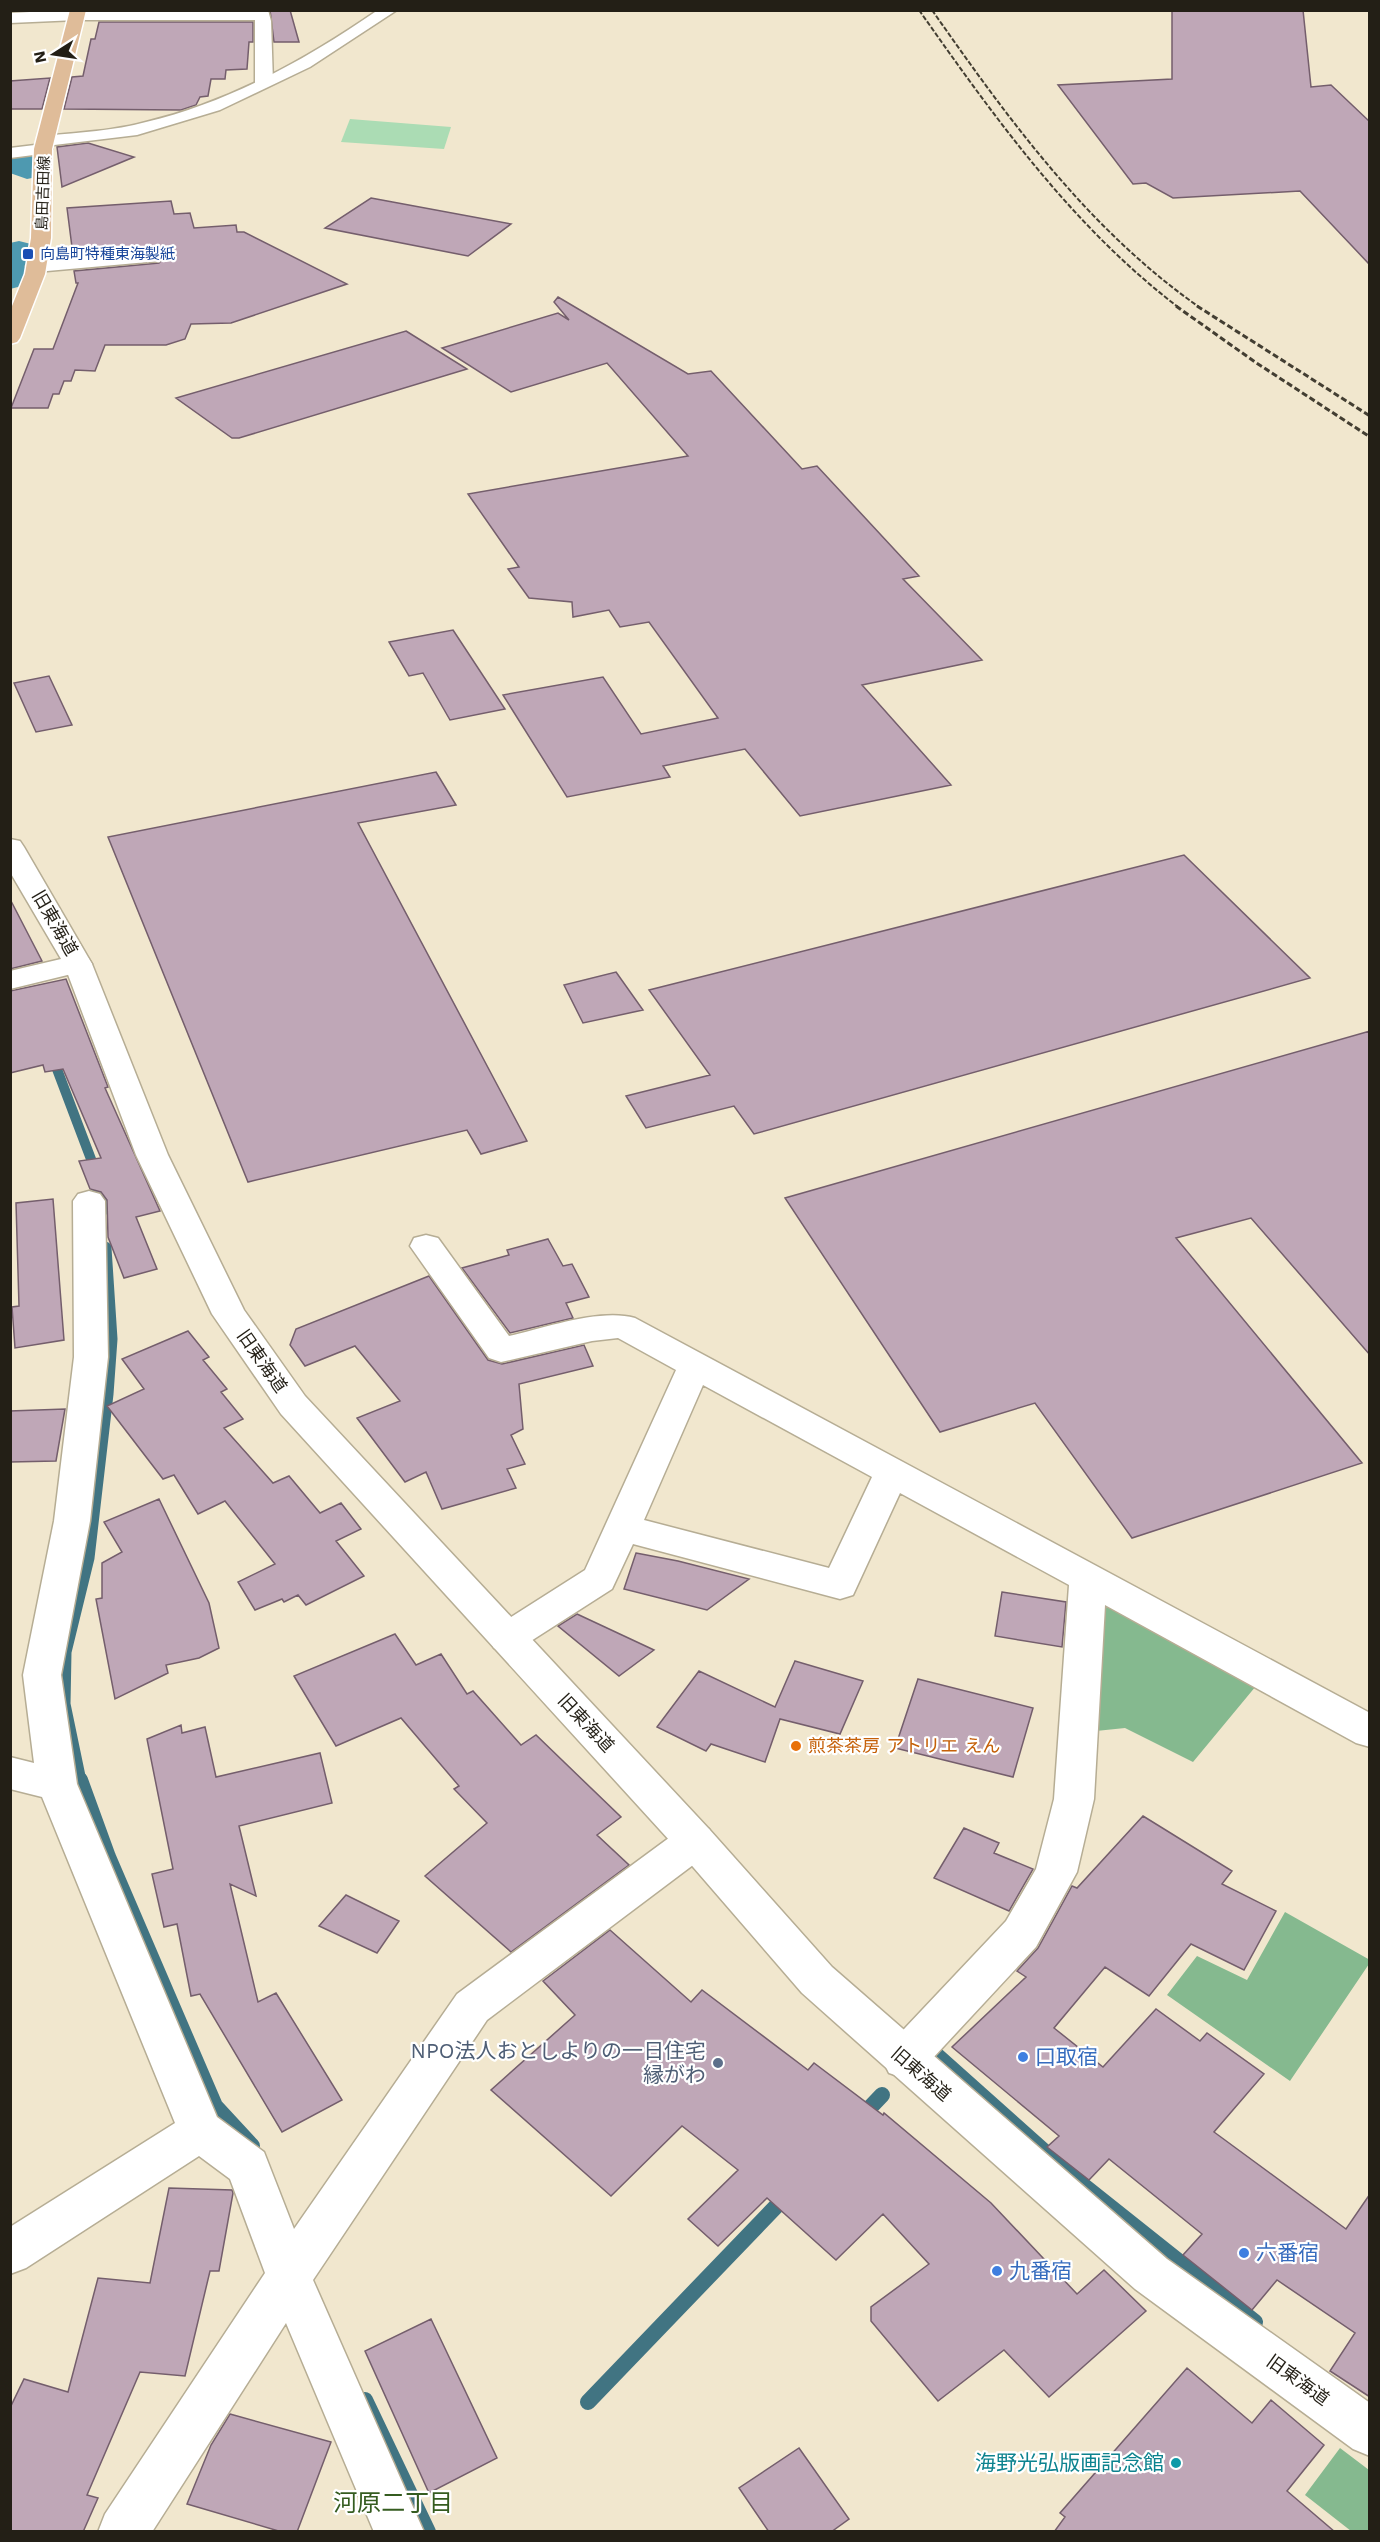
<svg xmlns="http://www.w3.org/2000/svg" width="1380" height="2542" viewBox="0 0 1380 2542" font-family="'Work Sans','Noto Sans JP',sans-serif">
<rect width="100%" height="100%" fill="#f1e7ce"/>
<!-- green -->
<path fill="#abdcb4" d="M 350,119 L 451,127 L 444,149 L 341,142 Z"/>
<!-- forest -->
<path fill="#85b98f" d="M 1106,1601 L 1256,1686 L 1193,1762 L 1125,1728 L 1096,1731 Z
M 1285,1912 L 1370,1960 L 1369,1964 L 1290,2081 L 1167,1995 L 1197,1956 L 1247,1980 Z
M 1340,2448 L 1369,2470 L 1369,2531 L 1351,2531 L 1305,2495 Z"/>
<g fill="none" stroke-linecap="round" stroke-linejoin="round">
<!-- stream-far2 -->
<path stroke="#417482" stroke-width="10" d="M 52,1056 L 97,1175"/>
<!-- stream-far1 -->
<path stroke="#417482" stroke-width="13" d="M 96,1173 L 102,1210
M 80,1781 L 64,1704 L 65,1652 L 88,1558 L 107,1394 L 111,1339 L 105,1248"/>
<!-- stream -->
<path stroke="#417482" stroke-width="16" d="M 80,1780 L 108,1857 L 215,2106 L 252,2146
M 934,2053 L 1074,2178 L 1255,2322
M 861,2117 L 882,2095
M 365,2400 L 428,2532
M 588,2402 L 787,2195"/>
<!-- river -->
<path fill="#4e99b0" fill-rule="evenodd" d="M 27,148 L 42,151 C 49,161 49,166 42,176 L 27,179 L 10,173 L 10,154 Z
M 19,241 L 35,245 L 41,254 L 26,285 L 10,289 L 10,243 Z"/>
</g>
<!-- building -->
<path fill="#bfa7b7" stroke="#745e6c" stroke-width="1.5" d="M 270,10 L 290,10 L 299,42 L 274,42 Z
M 1172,10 L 1303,10 L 1311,87 L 1331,85 L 1370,122 L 1370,265 L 1300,191 L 1173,198 L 1146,183 L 1133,184 L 1058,85 L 1172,79 Z
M 99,22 L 253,22 L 253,42 L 249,42 L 247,69 L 226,70 L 225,79 L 211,79 L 208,96 L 200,97 L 196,105 L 181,110 L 64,109 L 72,77 L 83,76 L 91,39 L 95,39 Z
M 50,78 L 42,109 L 10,109 L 10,81 Z
M 88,143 L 134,157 L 62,187 L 57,147 Z
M 371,198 L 511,224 L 468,256 L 325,228 Z
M 171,201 L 174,214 L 190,213 L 194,228 L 236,225 L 237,232 L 244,232 L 347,284 L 231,323 L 191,324 L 185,339 L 166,345 L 105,345 L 95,371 L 75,370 L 71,381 L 64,381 L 59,394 L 53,394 L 48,408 L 11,408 L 34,349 L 53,349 L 78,283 L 76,283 L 74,271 L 159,263 L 164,257 L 160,251 L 152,249 L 73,255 L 67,208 Z
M 558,297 L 688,374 L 711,371 L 802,469 L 817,466 L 919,576 L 903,579 L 982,660 L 862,685 L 951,785 L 800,816 L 745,749 L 663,766 L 670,777 L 567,797 L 503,695 L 603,677 L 641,734 L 718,718 L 649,622 L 620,627 L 609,610 L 573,617 L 572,602 L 529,598 L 508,569 L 519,567 L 468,494 L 688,456 L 607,363 L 511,392 L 442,348 L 558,313 L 569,320 L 554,302 Z
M 406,331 L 467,369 L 239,438 L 232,438 L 176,398 Z
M 453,630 L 505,709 L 450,720 L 423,673 L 409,676 L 389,642 Z
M 49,676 L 72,725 L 36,732 L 14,683 Z
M 436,772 L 456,805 L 358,823 L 527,1141 L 481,1154 L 467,1130 L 248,1182 L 108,837 Z
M 1184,855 L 1310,978 L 754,1134 L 734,1106 L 646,1128 L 626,1096 L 710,1075 L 649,990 Z
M 10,899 L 42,961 L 10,969 Z
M 616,972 L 643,1010 L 583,1023 L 564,985 Z
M 66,979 L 108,1087 L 105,1088 L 160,1211 L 136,1217 L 157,1269 L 124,1278 L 108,1237 L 107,1200 L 101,1192 L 90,1189 L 79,1161 L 101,1158 L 63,1069 L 45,1072 L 43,1065 L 10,1073 L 10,991 Z
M 1370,1031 L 1370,1355 L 1251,1218 L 1176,1238 L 1362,1463 L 1132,1538 L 1035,1403 L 940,1432 L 785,1198 Z
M 53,1199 L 64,1340 L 15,1348 L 12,1307 L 19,1306 L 16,1203 Z
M 548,1239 L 563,1266 L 572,1264 L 589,1297 L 566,1303 L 573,1318 L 510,1333 L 462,1268 L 509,1255 L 507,1250 Z
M 429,1276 L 488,1360 L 502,1364 L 584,1345 L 593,1366 L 519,1384 L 523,1429 L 511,1435 L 525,1464 L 507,1469 L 516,1488 L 442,1509 L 426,1472 L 405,1482 L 357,1418 L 400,1401 L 355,1346 L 305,1366 L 290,1345 L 296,1329 Z
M 188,1331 L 209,1357 L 203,1360 L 227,1389 L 221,1392 L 243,1419 L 224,1428 L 273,1483 L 289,1476 L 320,1513 L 341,1503 L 361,1529 L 336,1541 L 364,1576 L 306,1605 L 298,1595 L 284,1602 L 282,1599 L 255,1610 L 238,1582 L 275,1564 L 225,1501 L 198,1514 L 174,1475 L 163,1479 L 107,1406 L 144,1389 L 122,1359 Z
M 65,1409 L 56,1461 L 10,1462 L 10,1411 Z
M 159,1499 L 209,1603 L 219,1648 L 199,1658 L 166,1665 L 168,1673 L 115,1699 L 96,1599 L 102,1598 L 102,1563 L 122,1552 L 104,1522 Z
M 636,1553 L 678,1561 L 749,1579 L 707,1610 L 624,1589 Z
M 1002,1592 L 1066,1602 L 1062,1647 L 995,1636 Z
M 577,1614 L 654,1650 L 619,1676 L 558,1626 Z
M 395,1634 L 416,1665 L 441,1654 L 467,1694 L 473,1691 L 521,1745 L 536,1735 L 621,1817 L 597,1835 L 629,1865 L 511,1952 L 425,1876 L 487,1823 L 454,1789 L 459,1786 L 401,1718 L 336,1746 L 294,1676 Z
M 795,1661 L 863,1681 L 840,1734 L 780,1719 L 765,1762 L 711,1744 L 706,1751 L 657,1727 L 699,1671 L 775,1707 Z
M 918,1679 L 1033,1708 L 1013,1777 L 895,1748 Z
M 181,1725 L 182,1733 L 205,1727 L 216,1777 L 320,1753 L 332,1803 L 239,1826 L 256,1896 L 230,1884 L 258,2002 L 276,1993 L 342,2100 L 282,2132 L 200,1994 L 191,1996 L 177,1924 L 164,1927 L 152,1874 L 173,1869 L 147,1739 Z
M 1143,1816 L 1232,1871 L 1222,1884 L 1276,1911 L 1244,1970 L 1191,1944 L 1149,1996 L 1105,1967 L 1054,2028 L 1103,2067 L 1156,2009 L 1200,2041 L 1207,2033 L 1264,2074 L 1214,2132 L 1346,2229 L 1370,2194 L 1370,2397 L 1330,2371 L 1355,2333 L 1277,2280 L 1252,2310 L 1183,2255 L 1202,2234 L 1109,2159 L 1089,2180 L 1047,2147 L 1059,2136 L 952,2047 L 1026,1977 L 1017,1971 L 1038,1948 L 1072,1886 L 1077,1888 Z
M 964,1828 L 999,1843 L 994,1853 L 1033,1869 L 1009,1911 L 934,1878 Z
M 346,1895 L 399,1921 L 377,1953 L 319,1926 Z
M 610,1930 L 691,2002 L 702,1990 L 808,2070 L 814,2063 L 883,2115 L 884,2113 L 991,2203 L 1077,2294 L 1104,2270 L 1146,2311 L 1049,2397 L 1004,2350 L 938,2401 L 871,2321 L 871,2307 L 929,2264 L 883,2214 L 836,2260 L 767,2198 L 718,2246 L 688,2219 L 738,2170 L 682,2126 L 611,2196 L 491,2090 L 575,2015 L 543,1981 Z
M 169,2188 L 232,2190 L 233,2193 L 219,2271 L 210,2271 L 185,2376 L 140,2372 L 87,2495 L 98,2498 L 83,2532 L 10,2532 L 10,2408 L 24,2379 L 68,2392 L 98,2278 L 150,2283 Z
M 431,2319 L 497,2458 L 429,2493 L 365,2351 Z
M 1187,2368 L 1252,2423 L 1271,2400 L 1324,2445 L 1287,2491 L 1335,2532 L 1054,2532 L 1065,2517 L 1060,2513 Z
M 230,2414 L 331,2442 L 297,2532 L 282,2532 L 187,2504 L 211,2445 Z
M 799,2448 L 849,2519 L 831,2532 L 769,2532 L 739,2488 Z"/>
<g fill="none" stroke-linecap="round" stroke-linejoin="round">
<defs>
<path id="minor" d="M 268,10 L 271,21 L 273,83 L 264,88 L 255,83 L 255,20 L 77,20 L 69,15 L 76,10 Z
M 43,144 L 49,145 L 52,149 L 49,153 L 10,158 L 10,148 Z
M 152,251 L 159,253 L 162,257 L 159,261 L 36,272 L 26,266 L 36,260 Z
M 78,955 L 88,958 L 92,964 L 88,970 L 10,989 L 10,971 Z
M 89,1191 L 100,1194 L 105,1201 L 108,1357 L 90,1521 L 61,1675 L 77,1784 L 217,2117 L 264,2152 L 294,2229 L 457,1994 L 681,1829 L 695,1824 L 709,1829 L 715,1841 L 709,1853 L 487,2020 L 313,2280 L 424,2532 L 374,2532 L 286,2323 L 152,2532 L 98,2532 L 105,2514 L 265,2273 L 230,2179 L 199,2156 L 26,2268 L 10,2274 L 10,2227 L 175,2123 L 42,1797 L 10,1789 L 10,1757 L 34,1763 L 23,1675 L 54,1521 L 74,1357 L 73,1201 L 78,1194 Z
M 426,1235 L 438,1238 L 509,1336 C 545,1328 600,1308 635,1318 L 1370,1713 L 1370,1747 L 1356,1743 L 1105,1605 L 1094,1799 L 1077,1872 L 1036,1947 L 919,2073 L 904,2078 L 889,2073 L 882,2059 L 889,2045 L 1006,1921 L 1036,1869 L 1054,1799 L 1069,1585 L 900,1493 L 853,1595 L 840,1599 L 633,1544 L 612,1589 L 520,1648 L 507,1653 L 494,1648 L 488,1638 L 494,1628 L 585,1570 L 676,1370 L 618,1338 L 592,1341 L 501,1362 L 489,1358 L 410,1246 L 414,1238 ZM 703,1385 L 872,1477 L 829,1568 L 644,1520 Z"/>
<path id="tertiary" d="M 69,10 L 83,12 L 85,15 L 77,20 L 10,23 L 10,13 Z
M 378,10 L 397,10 L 310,67 L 220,110 L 137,135 L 46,146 L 37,141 L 46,136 C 79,132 114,131 146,122 C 230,102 307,59 378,10 Z
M 10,839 L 20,841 L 24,847 L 92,964 L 168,1155 L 244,1310 L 305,1396 L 709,1829 L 832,1967 L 1167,2259 L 1370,2403 L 1370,2456 L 1353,2449 L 1135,2289 L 802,1993 L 681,1853 L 281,1414 L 212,1314 L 136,1155 L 64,964 L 10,872 Z"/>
<path id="primary" d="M 70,10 L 86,10 L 52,149 L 51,238 L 45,274 L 20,338 L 17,342 L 10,344 L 10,311 L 25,274 L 31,238 L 34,149 Z"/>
</defs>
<!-- minor casing -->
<use href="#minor" stroke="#b6ad94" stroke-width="3"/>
<!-- tertiary casing -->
<use href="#tertiary" stroke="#b6ad94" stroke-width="3"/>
<!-- primary casing -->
<use href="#primary" stroke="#fff" stroke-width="3"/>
<!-- minor -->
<use href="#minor" fill="#fff" fill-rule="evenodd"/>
<!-- tertiary -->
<use href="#tertiary" fill="#fff" fill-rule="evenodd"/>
<!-- primary -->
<use href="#primary" fill="#dfbc99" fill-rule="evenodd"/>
<!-- rail-far1 -->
<path stroke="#433e32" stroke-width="2" stroke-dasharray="5 2" stroke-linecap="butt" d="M 919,10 C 995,118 1072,226 1178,307
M 932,10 C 1009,120 1088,229 1199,307"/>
<!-- rail -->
<path stroke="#433e32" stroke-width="3" stroke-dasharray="6 3" stroke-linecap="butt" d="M 1176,306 L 1255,362 L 1370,437
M 1197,306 L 1370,416"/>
</g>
<!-- markers -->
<rect fill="#1a4fb4" stroke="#fff" stroke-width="2" x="22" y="248" width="12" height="12" rx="3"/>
<circle fill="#e8710a" stroke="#fff" stroke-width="2" cx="796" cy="1746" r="6"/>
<g fill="#3f7fe0" stroke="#fff" stroke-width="2">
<circle cx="1023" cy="2057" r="6"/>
<circle cx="1244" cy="2253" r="6"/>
<circle cx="997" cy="2271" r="6"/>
</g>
<circle fill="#5c6f8a" stroke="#fff" stroke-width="2" cx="718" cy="2063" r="6"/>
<circle fill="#0f9aa8" stroke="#fff" stroke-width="2" cx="1176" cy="2463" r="6"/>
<g text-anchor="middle" stroke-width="4.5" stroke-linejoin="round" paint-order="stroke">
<!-- far-street labels -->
<g font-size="15" fill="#231f16" stroke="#fff">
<text transform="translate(43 193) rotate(-88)" y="5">島田吉田線</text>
</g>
<!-- far-transit labels -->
<g font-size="15" fill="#164399" stroke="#fff" text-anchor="start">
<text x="40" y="259">向島町特種東海製紙</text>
</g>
<!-- street labels -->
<g font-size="18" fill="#231f16" stroke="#fff">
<text transform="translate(55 923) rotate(60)" y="6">旧東海道</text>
<text transform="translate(262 1361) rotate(55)" y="6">旧東海道</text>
<text transform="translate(586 1723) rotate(47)" y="6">旧東海道</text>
<text transform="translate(921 2074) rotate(41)" y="6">旧東海道</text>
<text transform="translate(1298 2380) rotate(36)" y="6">旧東海道</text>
</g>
<!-- food labels -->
<g font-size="18" fill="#c56008" stroke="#fff" text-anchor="start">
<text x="808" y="1752">煎茶茶房 アトリエ えん</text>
</g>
<!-- near-service labels -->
<g font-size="21" fill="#4e5e75" stroke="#fff" text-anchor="end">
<text x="706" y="2058">NPO法人おとしよりの一日住宅<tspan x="706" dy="24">縁がわ</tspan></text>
</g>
<!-- near-shop labels -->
<g font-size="21" fill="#366cbe" stroke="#fff" text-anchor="start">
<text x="1035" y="2064">口取宿</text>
<text x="1256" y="2260">六番宿</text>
<text x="1009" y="2278">九番宿</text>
</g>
<!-- near-culture labels -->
<g font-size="21" fill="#0d838f" stroke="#fff" text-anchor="end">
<text x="1164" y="2470">海野光弘版画記念館</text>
</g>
<!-- near-neighbourhood labels -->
<g font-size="24" fill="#355c20" stroke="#fff">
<text x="393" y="2511">河原二丁目</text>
</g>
</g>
<!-- border -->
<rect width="1380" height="2542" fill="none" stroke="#231f16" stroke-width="24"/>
<!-- north arrow -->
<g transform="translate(54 54) rotate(258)" stroke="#ffffff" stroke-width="4.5" paint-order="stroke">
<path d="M0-4.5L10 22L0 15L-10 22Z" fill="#231f16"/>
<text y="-9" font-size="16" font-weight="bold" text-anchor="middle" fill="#231f16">N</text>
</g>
</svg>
